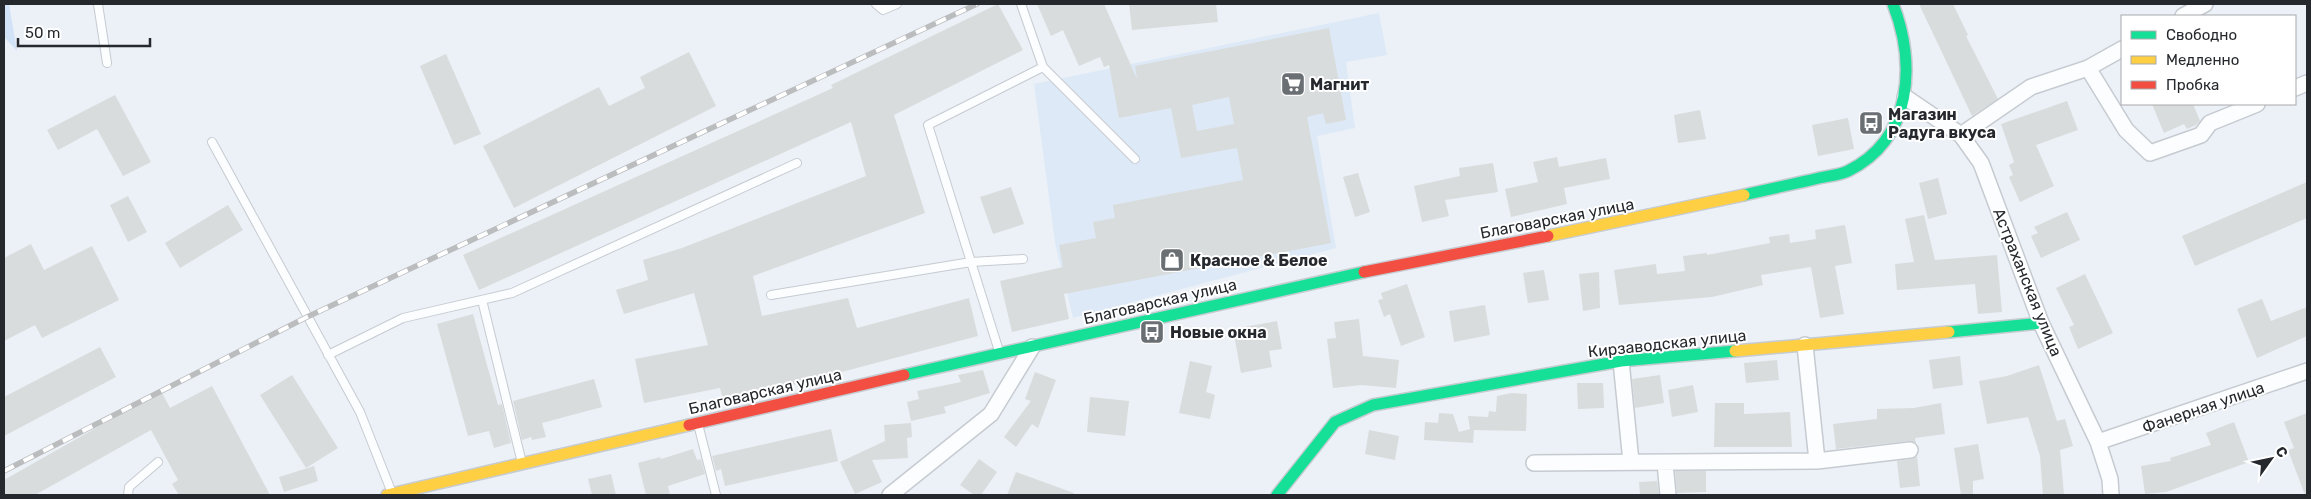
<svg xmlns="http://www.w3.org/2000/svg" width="2311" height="499" viewBox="0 0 2311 499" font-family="Rubik,sans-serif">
<rect width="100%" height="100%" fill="#ebf1f7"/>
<!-- built -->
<path fill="#dde9f6" d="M 1379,13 L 1387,55 L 1346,62 L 1355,128 L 1317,136 L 1336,248 L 1073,318 L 1055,243 L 1034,84 Z"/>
<!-- green -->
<path fill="#d2e3f7" d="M 4,4 L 9,4 L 17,51 L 4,37 Z"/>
<!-- building -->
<path fill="#d9dcdc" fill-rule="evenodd" d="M 998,4 L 1023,50 L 894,115 L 925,213 L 753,276 L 762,316 L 848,298 L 857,328 L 969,298 L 978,336 L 724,403 L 720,388 L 644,403 L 635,359 L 708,345 L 694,293 L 624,314 L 616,290 L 648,280 L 643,260 L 682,248 L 866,176 L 851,122 L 479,290 L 463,255 L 833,88 L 831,85 Z
M 1037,4 L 1104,4 L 1137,79 L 1135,66 L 1329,28 L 1346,120 L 1326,124 L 1323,113 L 1307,117 L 1331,243 L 1064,294 L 1069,319 L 1012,332 L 1000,281 L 1063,267 L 1059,245 L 1096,238 L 1093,222 L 1115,218 L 1113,205 L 1243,180 L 1237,148 L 1181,158 L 1171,108 L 1119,118 L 1109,65 L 1104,67 L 1100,57 L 1079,66 L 1063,30 L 1051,36 ZM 1229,97 L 1234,124 L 1197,131 L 1192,105 Z
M 1129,4 L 1216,4 L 1218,22 L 1132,30 Z
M 1919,4 L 1953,4 L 1968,35 L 1966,36 L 1998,99 L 1972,116 Z
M 689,52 L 716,106 L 514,208 L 483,146 L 599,87 L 609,106 L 645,88 L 640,77 Z
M 446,54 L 481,134 L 454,145 L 420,66 Z
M 115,95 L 151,162 L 123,176 L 97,129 L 58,150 L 47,130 Z
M 2067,101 L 2078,130 L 2036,145 L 2054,186 L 2020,202 L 2009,177 L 2013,175 L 2009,165 L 2014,162 L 2001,124 Z
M 2152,104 L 2193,104 L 2200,121 L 2196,125 L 2187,129 L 2184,124 L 2164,133 Z
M 1700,110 L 1706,139 L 1678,143 L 1674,115 Z
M 1848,118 L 1854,149 L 1818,156 L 1812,125 Z
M 1557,157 L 1559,167 L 1606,158 L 1610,179 L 1564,188 L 1567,204 L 1511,217 L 1505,189 L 1538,182 L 1533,162 Z
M 1493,163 L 1498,192 L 1445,200 L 1449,216 L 1422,222 L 1414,186 L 1460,176 L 1459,168 Z
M 1358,173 L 1370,212 L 1355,217 L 1343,177 Z
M 1938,178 L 1947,214 L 1928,219 L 1919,183 Z
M 2307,182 L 2307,218 L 2195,266 L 2182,236 Z
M 1011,187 L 1024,224 L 993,234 L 980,197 Z
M 128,196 L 147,232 L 128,242 L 110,205 Z
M 228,205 L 243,230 L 180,268 L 165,243 Z
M 2067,212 L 2080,240 L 2041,258 L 2031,236 L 2038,233 L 2034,227 Z
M 1924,215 L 1935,260 L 1997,255 L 2002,312 L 1978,314 L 1975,284 L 1897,290 L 1895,264 L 1914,262 L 1905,219 Z
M 1845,225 L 1852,263 L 1835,266 L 1844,314 L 1820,318 L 1811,267 L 1761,275 L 1763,285 L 1712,297 L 1619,305 L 1614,270 L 1656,264 L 1657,274 L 1685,271 L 1683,256 L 1707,253 L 1707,255 L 1770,243 L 1769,237 L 1789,234 L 1790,243 L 1816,239 L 1815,230 Z
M 31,244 L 44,270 L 92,246 L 119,300 L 42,338 L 35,325 L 4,341 L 4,258 Z
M 1544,270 L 1549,300 L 1528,303 L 1523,273 Z
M 1599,272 L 1600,308 L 1583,311 L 1579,274 Z
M 2085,274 L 2113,333 L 2078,349 L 2069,327 L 2074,325 L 2056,288 Z
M 1407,284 L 1425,337 L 1401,346 L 1390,314 L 1384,317 L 1378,300 L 1383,299 L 1381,293 Z
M 2262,299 L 2271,321 L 2307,307 L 2307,336 L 2257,358 L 2237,309 Z
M 1485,305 L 1490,335 L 1454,342 L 1449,311 Z
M 473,314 L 498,405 L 502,404 L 511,443 L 494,448 L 489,431 L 468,436 L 437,324 Z
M 1359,319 L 1363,356 L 1399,360 L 1396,388 L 1362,385 L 1333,388 L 1327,339 L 1336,338 L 1334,322 Z
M 1277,321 L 1282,349 L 1269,351 L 1272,367 L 1241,373 L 1233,329 Z
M 100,347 L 116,377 L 4,436 L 4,397 Z
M 1960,356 L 1963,385 L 1933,389 L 1929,360 Z
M 1777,360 L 1779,380 L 1746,383 L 1744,363 Z
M 1190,361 L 1212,366 L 1206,392 L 1215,395 L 1210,419 L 1179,413 Z
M 2039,365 L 2057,421 L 2065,419 L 2073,446 L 2060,450 L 2064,495 L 2043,495 L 2040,456 L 2028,417 L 1987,424 L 1979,381 L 2007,376 Z
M 983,370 L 990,393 L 944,407 L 946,413 L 911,421 L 907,402 L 919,399 L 917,391 L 961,382 L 958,375 Z
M 1035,372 L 1056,380 L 1038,428 L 1032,424 L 1016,447 L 1004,437 L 1031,401 L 1025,399 Z
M 292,375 L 338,448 L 306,468 L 260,395 Z
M 1660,375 L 1664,403 L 1635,408 L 1632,379 Z
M 594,379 L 602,407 L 542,423 L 546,437 L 532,440 L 531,437 L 522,440 L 513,401 Z
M 1577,383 L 1603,383 L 1604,408 L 1578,409 Z
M 1693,385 L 1698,412 L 1672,417 L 1668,390 Z
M 212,386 L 270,495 L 179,495 L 172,484 L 178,480 L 151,430 L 35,495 L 4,495 L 4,480 L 161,391 L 170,408 Z
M 1512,393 L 1527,394 L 1526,431 L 1474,430 L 1473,443 L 1424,440 L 1425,422 L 1438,423 L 1439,413 L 1453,414 L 1459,432 L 1470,429 L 1468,416 L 1488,417 L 1489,411 L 1496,412 L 1497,396 Z
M 1090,397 L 1129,401 L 1125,436 L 1087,432 Z
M 1715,403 L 1744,403 L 1744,414 L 1790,412 L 1792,447 L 1714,447 Z
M 1941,403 L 1945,434 L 1915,438 L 1916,443 L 1909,441 L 1836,449 L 1833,424 L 1877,419 L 1877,409 L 1914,408 Z
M 2307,413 L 2307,495 L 2305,495 L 2288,450 L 2294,448 L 2284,422 Z
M 2234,422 L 2249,462 L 2166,492 L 2145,494 L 2141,466 L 2171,461 L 2170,458 L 2211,445 L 2206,433 Z
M 911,423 L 912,437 L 907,438 L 908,458 L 872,460 L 882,482 L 855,494 L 840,462 L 885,441 L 884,425 Z
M 831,429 L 838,461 L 725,486 L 721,469 L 716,471 L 712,456 Z
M 1369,430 L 1399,436 L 1395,460 L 1365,454 Z
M 1978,444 L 1984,479 L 1973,481 L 1973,495 L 1961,495 L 1954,448 Z
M 693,449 L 697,460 L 701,459 L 705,474 L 668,486 L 670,495 L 646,495 L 638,463 L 660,457 L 661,459 Z
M 1917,456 L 1920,486 L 1900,488 L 1897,461 L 1911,459 Z
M 979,459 L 997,472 L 981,495 L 974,495 L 960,485 Z
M 314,466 L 318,481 L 284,492 L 279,477 Z
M 1675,471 L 1706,471 L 1706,492 L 1677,493 Z
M 1016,472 L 1074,493 L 1074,495 L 1007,495 Z
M 611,474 L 616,495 L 592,495 L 588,479 Z
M 1657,481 L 1659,495 L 1640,495 L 1639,482 Z"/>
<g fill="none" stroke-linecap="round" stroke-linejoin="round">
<defs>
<path id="lane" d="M 98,4 L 107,63
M 876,4 L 883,10 L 897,4
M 1021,4 L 1043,67
M 212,142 L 360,412 L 392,493
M 771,295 L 971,262 L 1023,259
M 482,300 L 522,463
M 999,351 L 928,125 L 1043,67 L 1135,159
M 328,355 L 403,318 L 512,293 L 797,163
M 698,424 L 716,495
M 128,495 L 129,487 L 158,462"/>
<path id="street" d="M 2183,16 L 2205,4
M 2088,68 L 2126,130 L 2150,153 L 2201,135 L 2210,123 L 2257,104
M 2295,88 L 2307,83
M 1905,97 L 1961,135 L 1981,163 L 2041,323 L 2098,442 L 2110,479 L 2111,495
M 1961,135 L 2031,87 L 2088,68 L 2122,49
M 1805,345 L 1817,461
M 1621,361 L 1631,462
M 2098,442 L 2307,371
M 1534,463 L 1817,461 L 1910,450
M 1665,463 L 1668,495
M 890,495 L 991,414 L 1032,347"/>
<path id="fast" d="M 1744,195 C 1769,189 1794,184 1819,178 C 1828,176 1840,175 1848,171 C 1913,139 1916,63 1893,4
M 1949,332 L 2041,323
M 904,375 L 1364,272
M 1277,495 L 1335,422 L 1373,405 L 1621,361 L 1735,351"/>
<path id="slow" d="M 1548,236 L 1744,195
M 1735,351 L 1949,332
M 387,495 L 689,425"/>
<path id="jam" d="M 1364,272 L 1548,236
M 689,425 L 904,375"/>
</defs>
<!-- lane casing -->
<use href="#lane" stroke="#c6cbd1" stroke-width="10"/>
<!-- street casing -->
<use href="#street" stroke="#c6cbd1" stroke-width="18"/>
<!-- fast casing -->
<use href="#fast" stroke="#c6cbd1" stroke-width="14"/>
<!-- slow casing -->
<use href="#slow" stroke="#c6cbd1" stroke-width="14"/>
<!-- jam casing -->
<use href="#jam" stroke="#c6cbd1" stroke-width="14"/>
<!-- lane -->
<use href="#lane" stroke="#fcfdfe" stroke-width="8"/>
<!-- street -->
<use href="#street" stroke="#fcfdfe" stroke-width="15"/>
<!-- fast -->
<use href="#fast" stroke="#16e098" stroke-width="11"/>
<!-- slow -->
<use href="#slow" stroke="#ffcf43" stroke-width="11"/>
<!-- jam -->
<use href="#jam" stroke="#f24e42" stroke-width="11"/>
<defs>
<path id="rail" d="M 4,471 L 307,317 L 977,4"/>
</defs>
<!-- rail casing -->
<use href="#rail" stroke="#bbbcbe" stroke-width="5.5"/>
<!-- rail -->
<use href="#rail" stroke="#fff" stroke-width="4" stroke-dasharray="11" stroke-linecap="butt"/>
</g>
<!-- icons -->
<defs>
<symbol id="supermarket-square" viewBox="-11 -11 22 22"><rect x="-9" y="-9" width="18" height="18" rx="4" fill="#6a6f74" stroke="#fff"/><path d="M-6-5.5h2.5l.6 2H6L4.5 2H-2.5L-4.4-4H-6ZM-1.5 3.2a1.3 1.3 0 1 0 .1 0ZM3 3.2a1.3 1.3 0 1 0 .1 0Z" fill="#fff"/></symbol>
<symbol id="bus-square" viewBox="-11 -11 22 22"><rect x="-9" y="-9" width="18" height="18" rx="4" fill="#6a6f74" stroke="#fff"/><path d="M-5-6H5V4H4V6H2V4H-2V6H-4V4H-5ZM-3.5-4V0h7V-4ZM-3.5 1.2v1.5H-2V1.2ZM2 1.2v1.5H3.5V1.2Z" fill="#fff"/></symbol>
<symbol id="shop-square" viewBox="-11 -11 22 22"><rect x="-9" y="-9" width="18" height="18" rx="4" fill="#6a6f74" stroke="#fff"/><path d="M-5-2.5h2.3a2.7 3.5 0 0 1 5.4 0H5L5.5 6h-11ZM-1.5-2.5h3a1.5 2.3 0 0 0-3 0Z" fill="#fff"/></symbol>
</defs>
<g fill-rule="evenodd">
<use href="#supermarket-square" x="1279" y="70" width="28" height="28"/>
<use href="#bus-square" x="1857" y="109" width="28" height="28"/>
<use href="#shop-square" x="1158" y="246" width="28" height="28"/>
<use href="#bus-square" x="1138" y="318" width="28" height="28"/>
</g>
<g text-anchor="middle" stroke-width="4" stroke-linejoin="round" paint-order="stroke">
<!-- poi labels -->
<g font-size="16" font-weight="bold" fill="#25292e" stroke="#fff" text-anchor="start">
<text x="1310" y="90">Магнит</text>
<text x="1888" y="120">Магазин<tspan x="1888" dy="18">Радуга вкуса</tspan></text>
<text x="1190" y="266">Красное &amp; Белое</text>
<text x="1170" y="338">Новые окна</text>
</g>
<!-- street labels -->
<g font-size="16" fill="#25292e" stroke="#fff">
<text transform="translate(1557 218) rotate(-11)" y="6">Благоварская улица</text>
<text transform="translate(2028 282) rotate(68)" y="6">Астраханская улица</text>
<text transform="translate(1160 301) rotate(-13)" y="6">Благоварская улица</text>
<text transform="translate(1667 343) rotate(-6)" y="6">Кирзаводская улица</text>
<text transform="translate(765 391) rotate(-13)" y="6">Благоварская улица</text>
<text transform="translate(2203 407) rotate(-19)" y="6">Фанерная улица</text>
</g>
</g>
<!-- border -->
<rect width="2311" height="499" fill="none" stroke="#25292e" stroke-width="10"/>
<!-- legend -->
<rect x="2121" y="15" width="175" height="90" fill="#ffffff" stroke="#a8a9ab"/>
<rect x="2131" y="31" width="25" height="8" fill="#16e098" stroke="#a8a9ab"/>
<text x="2166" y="40" font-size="15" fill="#25292e">Свободно</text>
<rect x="2131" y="56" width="25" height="8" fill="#ffcf43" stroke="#a8a9ab"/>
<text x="2166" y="65" font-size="15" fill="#25292e">Медленно</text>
<rect x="2131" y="81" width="25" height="8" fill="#f24e42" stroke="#a8a9ab"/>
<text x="2166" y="90" font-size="15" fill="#25292e">Пробка</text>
<!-- north arrow -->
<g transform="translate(2271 459) rotate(57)" stroke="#ffffff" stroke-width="4" paint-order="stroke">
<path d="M0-4L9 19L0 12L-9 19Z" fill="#25292e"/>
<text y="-8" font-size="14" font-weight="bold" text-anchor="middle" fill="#25292e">С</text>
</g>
<!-- scale -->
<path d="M18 38v8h132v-8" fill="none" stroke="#25292e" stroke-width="2.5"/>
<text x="25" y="38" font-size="15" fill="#25292e" stroke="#ffffff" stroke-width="4" paint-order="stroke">50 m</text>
</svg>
